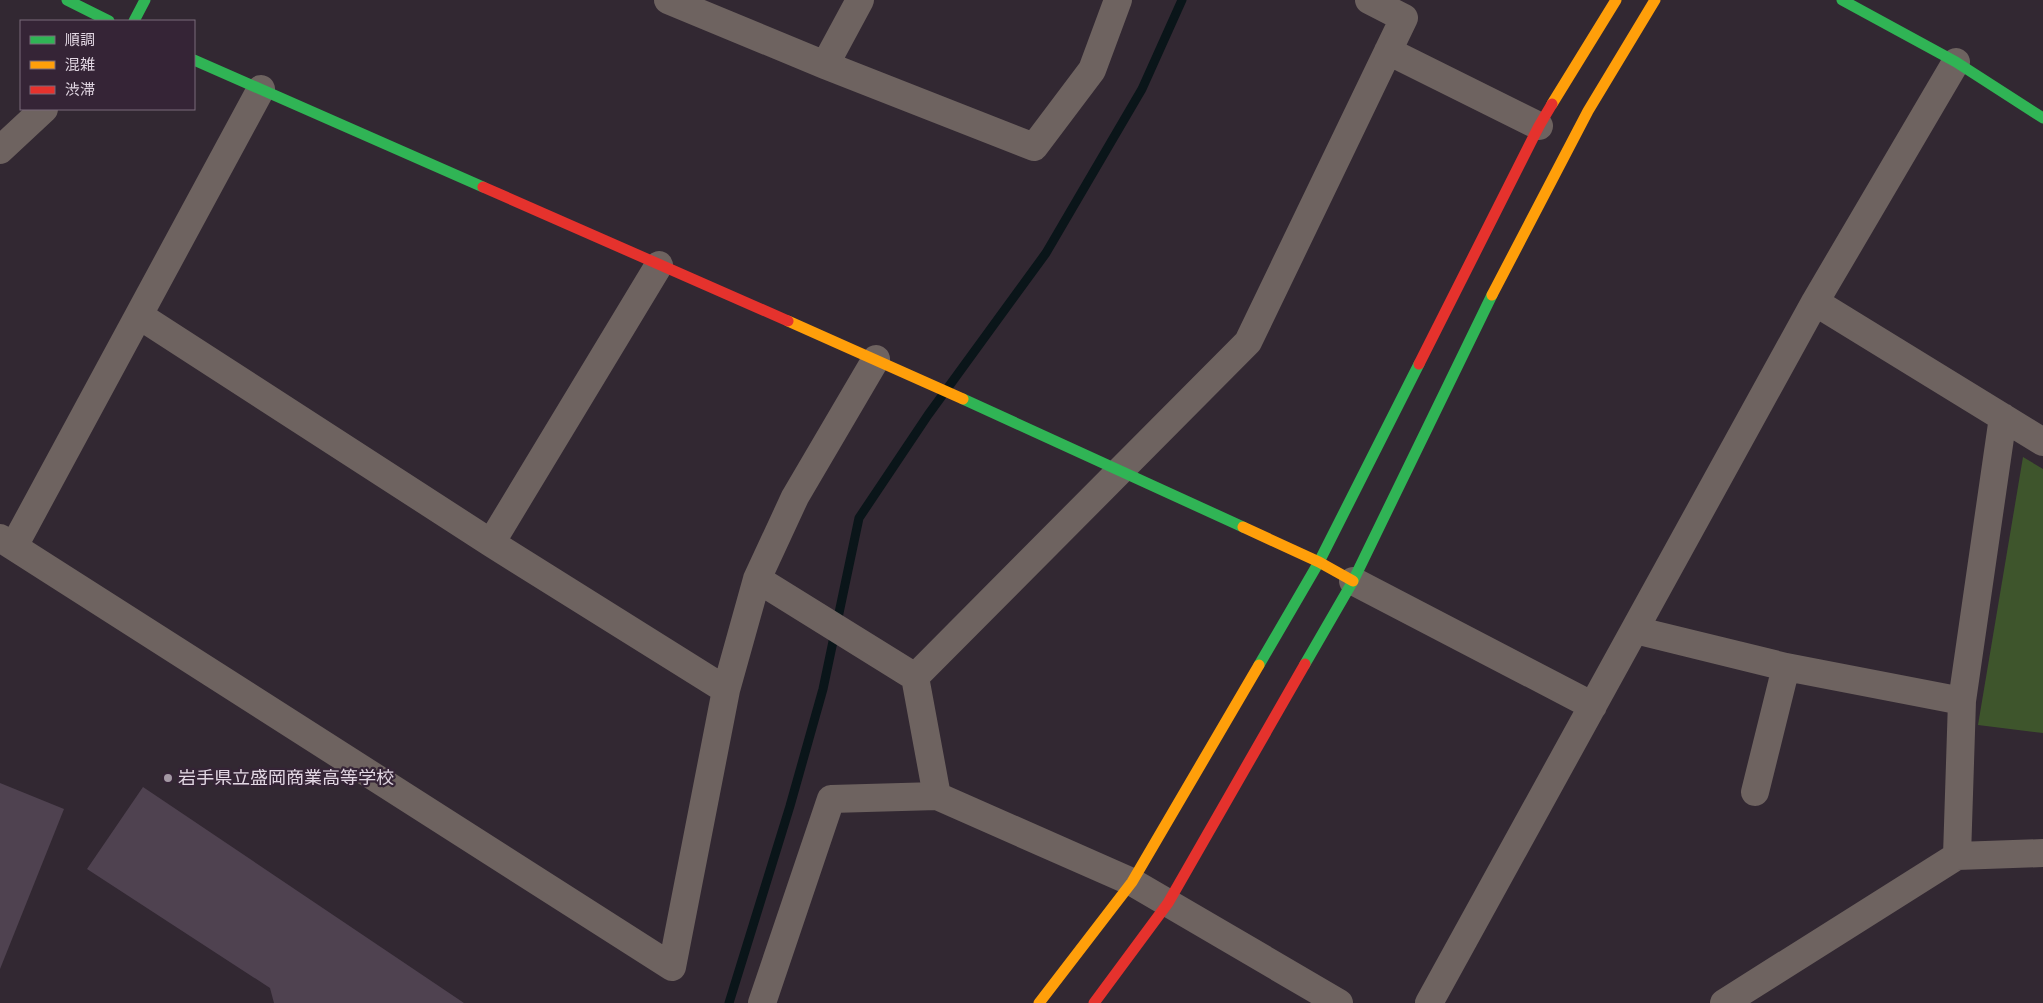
<svg xmlns="http://www.w3.org/2000/svg" width="2043" height="1003" viewBox="0 0 2043 1003" font-family="Arial,'Noto Sans JP',sans-serif">
<rect width="100%" height="100%" fill="#322832"/>
<!-- green -->
<path fill="#3e552c" d="M 2023,457 L 2043,469 L 2043,733 L 1978,725 Z"/>
<g fill="none" stroke-linecap="round" stroke-linejoin="round">
<!-- stream -->
<path stroke="#0a1519" stroke-width="9" d="M 729,1003 L 790,806 L 823,689 L 859,518 L 928,415 L 1046,253 L 1142,89 L 1182,0"/>
</g>
<!-- building -->
<path fill="#4f4250" d="M 0,783 L 64,809 L 0,969 Z
M 143,787 L 464,1003 L 274,1003 L 270,988 L 87,869 Z"/>
<g fill="none" stroke-linecap="round" stroke-linejoin="round">
<!-- street -->
<path stroke="#6e6360" stroke-width="28" d="M 668,0 L 825,65 L 1034,147 L 1092,70 L 1118,0
M 1388,51 L 1539,126
M 825,65 L 860,0
M 0,150 L 44,109
M 1815,302 L 1956,62
M 140,316 L 491,543 L 726,690
M 0,538 L 672,967 L 726,690 L 757,579 L 795,497 L 876,359
M 491,543 L 659,265
M 14,546 L 261,89
M 757,579 L 915,677 L 1248,342 L 1404,18 L 1369,0
M 1353,581 L 1593,706
M 1635,630 L 1786,667 L 1962,701
M 915,677 L 937,796
M 1755,792 L 1786,667
M 1957,856 L 1962,701 L 2003,417
M 762,1003 L 831,799 L 937,796 L 1132,882 L 1339,1003
M 1429,1003 L 1815,302 L 2043,442
M 1724,1003 L 1957,856 L 2043,853"/>
<!-- fast -->
<path stroke="#30b455" stroke-width="11" d="M 67,0 L 109,21
M 1842,0 L 1956,62 L 2043,118
M 134,21 L 145,0
M 194,60 L 483,187
M 963,399 L 1243,527
M 1305,664 L 1353,581 L 1492,295
M 1259,665 L 1319,562 L 1419,364"/>
<!-- slow -->
<path stroke="#ff9f0a" stroke-width="11" d="M 1552,104 L 1616,0
M 1492,295 L 1588,111 L 1655,0
M 788,321 L 963,399
M 1243,527 L 1319,562 L 1353,581
M 1039,1003 L 1132,882 L 1259,665"/>
<!-- jam -->
<path stroke="#e5322d" stroke-width="11" d="M 483,187 L 788,321
M 1419,364 L 1539,126 L 1552,104
M 1094,1003 L 1168,903 L 1305,664"/>
</g>
<!-- markers -->
<circle fill="#a499a4" stroke="#352436" stroke-width="2" cx="168" cy="778" r="5"/>
<g text-anchor="middle" stroke-width="4.5" stroke-linejoin="round" paint-order="stroke">
<!-- poi labels -->
<g font-size="18" fill="#e1d6e2" stroke="#352436" text-anchor="start">
<text x="178" y="784">岩手県立盛岡商業高等学校</text>
</g>
</g>
<!-- legend -->
<rect x="20" y="20" width="175" height="90" fill="#352436" stroke="#7a6b7b"/>
<rect x="30" y="36" width="25" height="8" fill="#30b455" stroke="#7a6b7b"/>
<text x="65" y="45" font-size="15" fill="#e1d6e2">順調</text>
<rect x="30" y="61" width="25" height="8" fill="#ff9f0a" stroke="#7a6b7b"/>
<text x="65" y="70" font-size="15" fill="#e1d6e2">混雑</text>
<rect x="30" y="86" width="25" height="8" fill="#e5322d" stroke="#7a6b7b"/>
<text x="65" y="95" font-size="15" fill="#e1d6e2">渋滞</text>
</svg>
